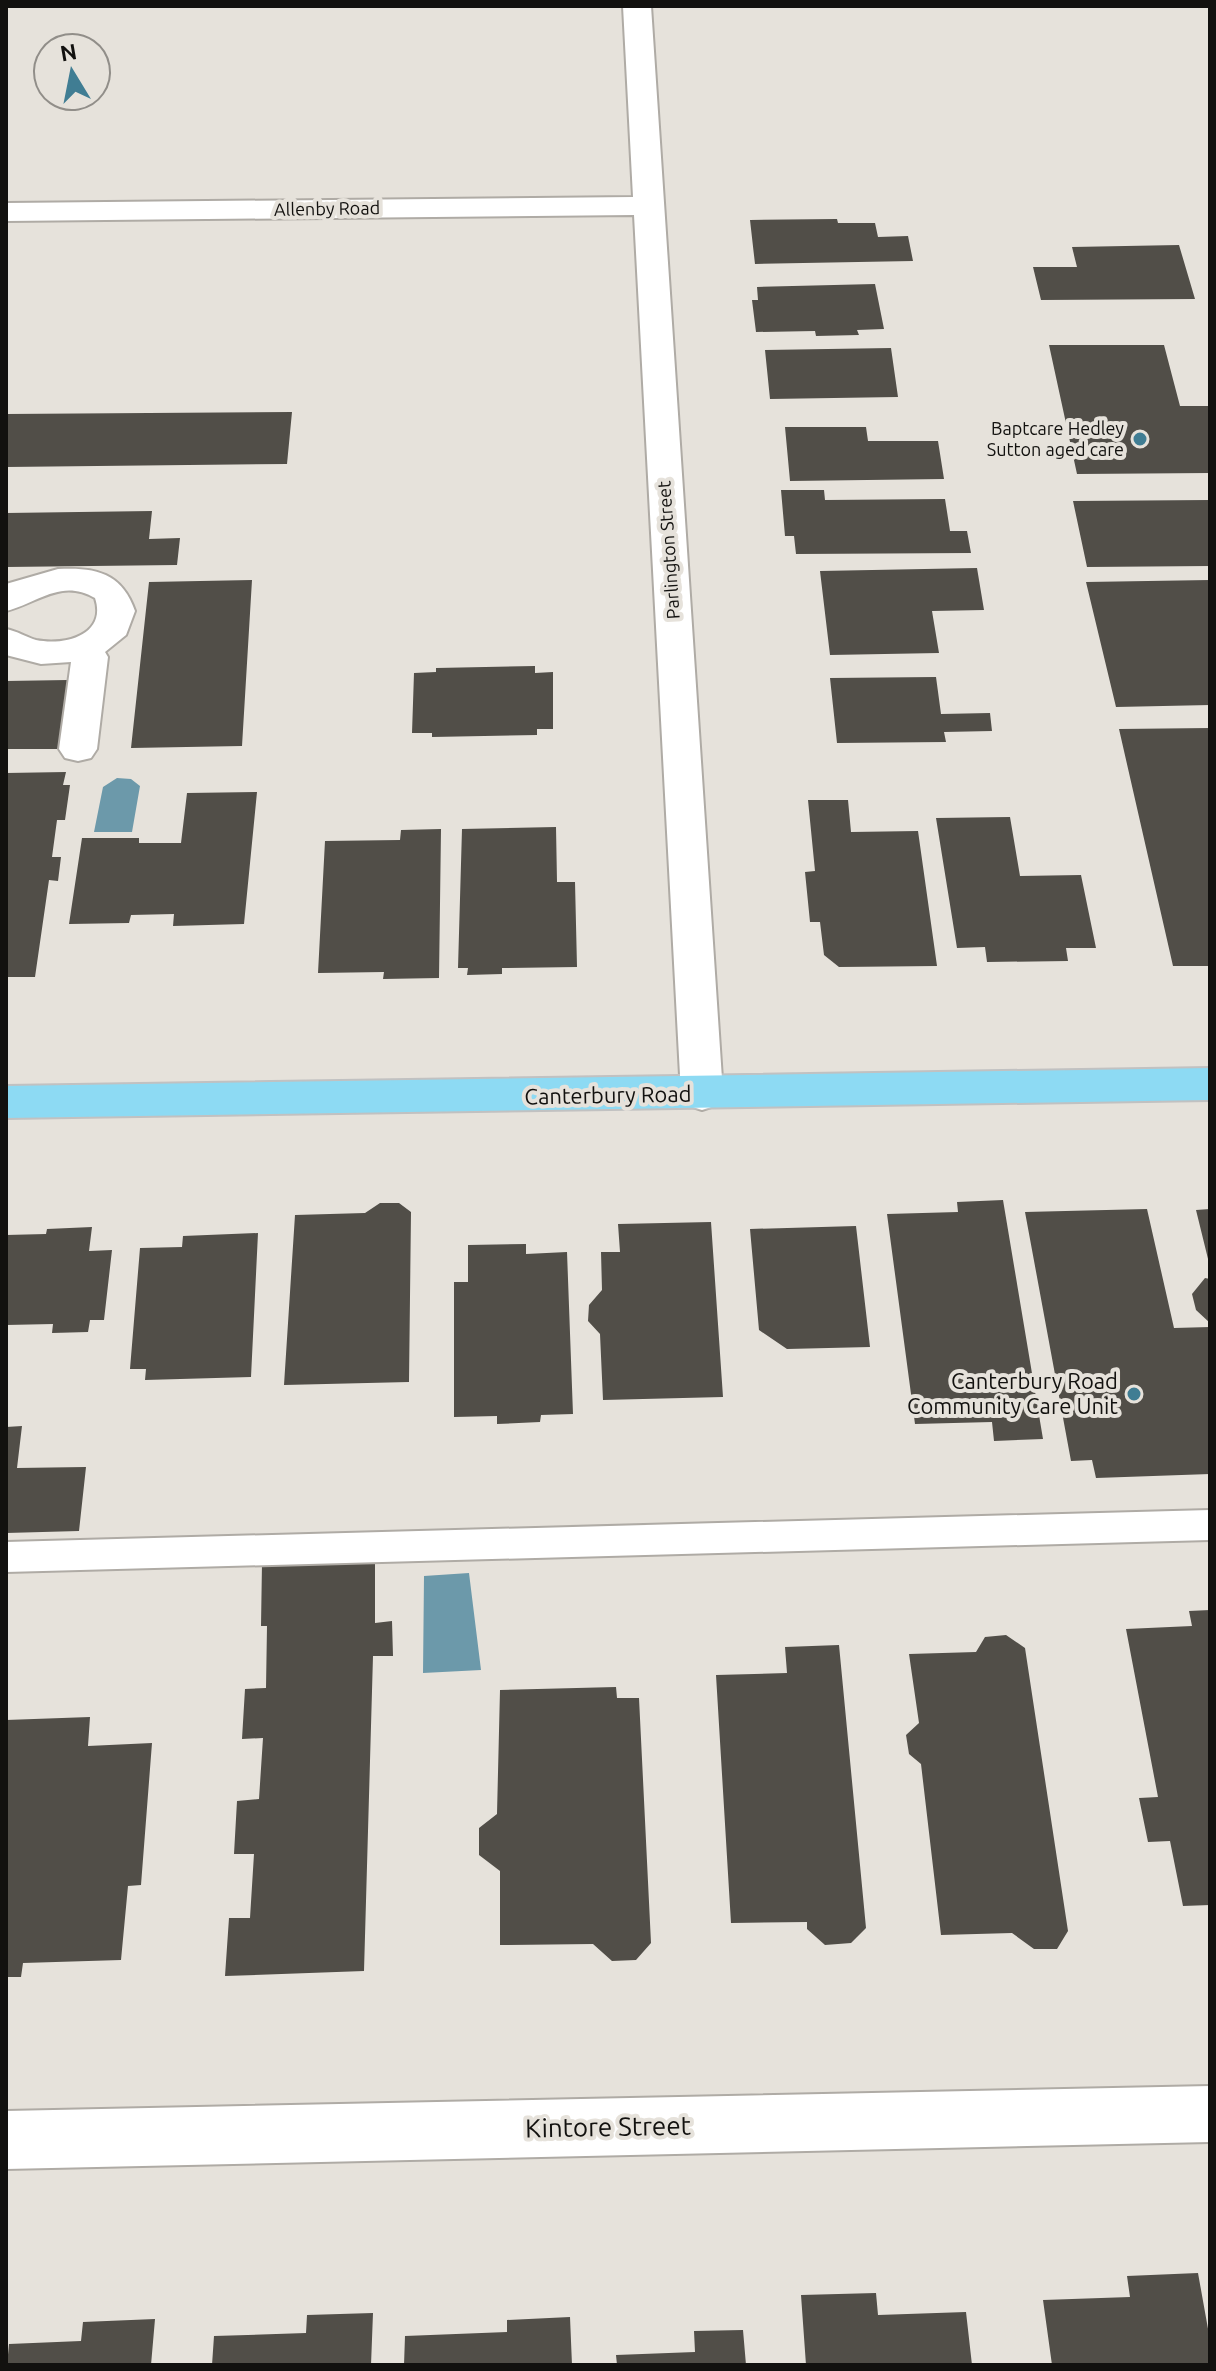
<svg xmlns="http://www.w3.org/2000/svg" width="1216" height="2371" viewBox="0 0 1216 2371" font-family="Ubuntu,sans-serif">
<rect width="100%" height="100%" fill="#e6e2db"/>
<!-- water -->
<path fill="#6c99aa" d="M 117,778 L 131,779 L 140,786 L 132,832 L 94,832 L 103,787 Z
M 469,1573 L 481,1670 L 423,1673 L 424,1576 Z"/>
<!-- building -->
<path fill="#514e48" d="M 837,219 L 838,223 L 875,223 L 878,237 L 908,236 L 913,261 L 755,264 L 750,220 Z
M 1179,245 L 1195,299 L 1041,300 L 1033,267 L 1077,267 L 1072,247 Z
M 875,284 L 884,329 L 857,330 L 859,335 L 816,336 L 815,331 L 756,332 L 752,300 L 758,300 L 757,287 Z
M 1049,345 L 1164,345 L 1180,406 L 1210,406 L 1210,473 L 1077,474 Z
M 891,348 L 898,397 L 770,399 L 765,350 Z
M 292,412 L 287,464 L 6,467 L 6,414 Z
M 785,427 L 866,427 L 868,441 L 938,441 L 944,479 L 790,481 Z
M 781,490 L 824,490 L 825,500 L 945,499 L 950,531 L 967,531 L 971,553 L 796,554 L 794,536 L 785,536 Z
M 1210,500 L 1210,566 L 1087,567 L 1073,501 Z
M 152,511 L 149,539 L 180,538 L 177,565 L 6,567 L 6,513 Z
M 977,568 L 984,610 L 932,611 L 939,653 L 830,655 L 820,571 Z
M 252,580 L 242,746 L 131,748 L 149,582 Z
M 1210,580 L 1210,705 L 1116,707 L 1086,582 Z
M 535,666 L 535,673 L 553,672 L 553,729 L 537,729 L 537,735 L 432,737 L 432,733 L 412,733 L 414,673 L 436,672 L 436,668 Z
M 936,677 L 941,714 L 990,713 L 992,731 L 944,732 L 946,742 L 837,743 L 830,678 Z
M 68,680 L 58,749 L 6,749 L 6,681 Z
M 1210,728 L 1210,966 L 1173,966 L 1119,729 Z
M 66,772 L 63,785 L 70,785 L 65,820 L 57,820 L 52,857 L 61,857 L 58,881 L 49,880 L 35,977 L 6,977 L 6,773 Z
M 257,792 L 244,924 L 173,926 L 174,914 L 131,915 L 129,923 L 69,924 L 82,838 L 139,838 L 139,843 L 181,843 L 187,793 Z
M 808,800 L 848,800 L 851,832 L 918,831 L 937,966 L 839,967 L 824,955 L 820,922 L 810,922 L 805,872 L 815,871 Z
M 1010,817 L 1020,876 L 1081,875 L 1096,948 L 1066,948 L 1068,961 L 987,962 L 985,947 L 957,948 L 936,818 Z
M 556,827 L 557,882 L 575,882 L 577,967 L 502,968 L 502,974 L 467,975 L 468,968 L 458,968 L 462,829 Z
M 441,829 L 439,978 L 383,979 L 384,972 L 318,973 L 325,841 L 400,840 L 401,830 Z
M 1003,1200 L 1043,1439 L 994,1441 L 992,1422 L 915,1424 L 887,1214 L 958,1212 L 957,1202 Z
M 380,1203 L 399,1203 L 411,1212 L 409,1382 L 284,1385 L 295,1215 L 365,1213 Z
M 1147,1209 L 1174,1328 L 1210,1327 L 1210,1474 L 1096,1478 L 1092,1460 L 1071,1461 L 1025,1212 Z
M 1210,1209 L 1210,1262 L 1209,1263 L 1196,1210 Z
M 711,1222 L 723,1397 L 603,1400 L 600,1334 L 588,1321 L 589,1305 L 602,1290 L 601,1252 L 620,1252 L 618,1224 Z
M 856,1226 L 870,1347 L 787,1349 L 759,1330 L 750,1229 Z
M 92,1227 L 89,1251 L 112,1250 L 104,1320 L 90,1320 L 88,1332 L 52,1333 L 53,1324 L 6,1325 L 6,1235 L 46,1234 L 47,1229 Z
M 258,1233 L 251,1377 L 145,1380 L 146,1369 L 130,1369 L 140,1248 L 182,1247 L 183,1236 Z
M 526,1244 L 526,1254 L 567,1252 L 573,1414 L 541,1415 L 540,1422 L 497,1424 L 497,1416 L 454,1417 L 454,1282 L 468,1282 L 468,1245 Z
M 1205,1278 L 1210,1279 L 1210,1323 L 1196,1310 L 1192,1294 Z
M 22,1426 L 17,1468 L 86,1467 L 79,1531 L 6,1533 L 6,1427 Z
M 375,1557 L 375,1623 L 392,1621 L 393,1656 L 373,1656 L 364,1971 L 225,1976 L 229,1918 L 250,1918 L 254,1854 L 234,1854 L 237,1801 L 259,1799 L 263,1738 L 242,1739 L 245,1689 L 266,1688 L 267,1626 L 261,1626 L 262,1563 Z
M 1210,1610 L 1210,1905 L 1183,1906 L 1170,1841 L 1148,1842 L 1139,1798 L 1158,1797 L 1126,1629 L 1192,1626 L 1189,1611 Z
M 1006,1635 L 1025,1648 L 1068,1931 L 1057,1949 L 1034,1949 L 1012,1933 L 941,1935 L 921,1764 L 909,1754 L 906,1735 L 919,1723 L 909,1654 L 976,1652 L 985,1637 Z
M 839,1645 L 866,1928 L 851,1943 L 825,1945 L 807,1929 L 807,1922 L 731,1923 L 716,1675 L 787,1673 L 785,1647 Z
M 616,1687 L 617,1698 L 639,1698 L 651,1943 L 636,1960 L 612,1961 L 593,1944 L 500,1945 L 500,1871 L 479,1855 L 479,1828 L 497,1814 L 500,1690 Z
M 90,1717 L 88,1746 L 152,1743 L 141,1885 L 128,1886 L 121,1960 L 23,1963 L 21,1977 L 6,1977 L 6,1720 Z
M 1198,2273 L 1210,2340 L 1210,2365 L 1052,2365 L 1043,2300 L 1130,2297 L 1127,2276 Z
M 876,2293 L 878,2315 L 966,2312 L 972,2365 L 806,2365 L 801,2295 Z
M 373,2313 L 371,2365 L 212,2365 L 214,2336 L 306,2333 L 307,2315 Z
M 570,2317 L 572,2365 L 404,2365 L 405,2336 L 507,2332 L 507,2320 Z
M 155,2319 L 151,2365 L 7,2365 L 9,2344 L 81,2341 L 83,2322 Z
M 743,2330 L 746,2365 L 617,2365 L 616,2355 L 695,2352 L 694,2331 Z"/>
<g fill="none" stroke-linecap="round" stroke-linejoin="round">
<defs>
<path id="service" d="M 1210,1510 L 1210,1540 L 6,1572 L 6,1542 Z"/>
<path id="minor" d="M 623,6 L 651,6 L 723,1094 L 717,1105 L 702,1110 L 687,1105 L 681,1094 L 634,215 L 6,221 L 6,203 L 633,197 Z
M 58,569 C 96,567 122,573 135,611 L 126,635 L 105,652 L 108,657 L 97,749 L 91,758 L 78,761 L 65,758 L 59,749 L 71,662 L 41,664 L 6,655 L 6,629 C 17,631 26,637 36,640 C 66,646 107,634 95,598 C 61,578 38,603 6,611 L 6,584 Z
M 1210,2086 L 1210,2142 L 6,2169 L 6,2111 Z"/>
<path id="primary" d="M 1210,1068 L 1210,1100 L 6,1118 L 6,1086 Z"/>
</defs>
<!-- service casing -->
<use href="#service" stroke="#afaba5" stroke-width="4"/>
<!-- minor casing -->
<use href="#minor" stroke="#afaba5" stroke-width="4"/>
<!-- primary casing -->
<use href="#primary" stroke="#c1c1c1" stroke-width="4"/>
<!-- service -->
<use href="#service" fill="#fff" fill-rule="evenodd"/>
<!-- minor -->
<use href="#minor" fill="#fff" fill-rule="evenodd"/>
<!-- primary -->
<use href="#primary" fill="#8ddaf3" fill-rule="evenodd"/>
</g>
<!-- markers -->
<g fill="#407d93" stroke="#e6e2db" stroke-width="3">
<circle cx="1140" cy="439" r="8"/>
<circle cx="1134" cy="1394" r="8"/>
</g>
<g text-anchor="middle" stroke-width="8" stroke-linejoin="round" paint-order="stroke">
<!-- far-street labels -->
<g font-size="18" fill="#12110f" stroke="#e6e2db">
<text transform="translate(327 209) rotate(-1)" y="6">Allenby Road</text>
<text transform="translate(669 550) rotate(-94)" y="6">Parlington Street</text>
</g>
<!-- far-poi labels -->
<g font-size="18" fill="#12110f" stroke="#e6e2db" text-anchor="end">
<text x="1124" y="435">Baptcare Hedley<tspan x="1124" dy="21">Sutton aged care</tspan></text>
</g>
<!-- street labels -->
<g font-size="22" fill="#12110f" stroke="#e6e2db">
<text transform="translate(608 1095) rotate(-1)" y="8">Canterbury Road</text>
</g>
<!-- poi labels -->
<g font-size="22" fill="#12110f" stroke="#e6e2db" text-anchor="end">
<text x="1118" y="1389">Canterbury Road<tspan x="1118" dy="25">Community Care Unit</tspan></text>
</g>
<!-- near-street labels -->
<g font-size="26" fill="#12110f" stroke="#e6e2db">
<text transform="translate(608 2127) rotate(-1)" y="9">Kintore Street</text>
</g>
</g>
<!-- border -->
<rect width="1216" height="2371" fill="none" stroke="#12110f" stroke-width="16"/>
<!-- north arrow -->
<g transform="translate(72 72) rotate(350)"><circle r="38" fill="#e6e2db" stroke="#918e89" stroke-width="2"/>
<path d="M0-6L14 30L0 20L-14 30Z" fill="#407d93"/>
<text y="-12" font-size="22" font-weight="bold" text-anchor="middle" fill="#12110f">N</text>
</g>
</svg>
